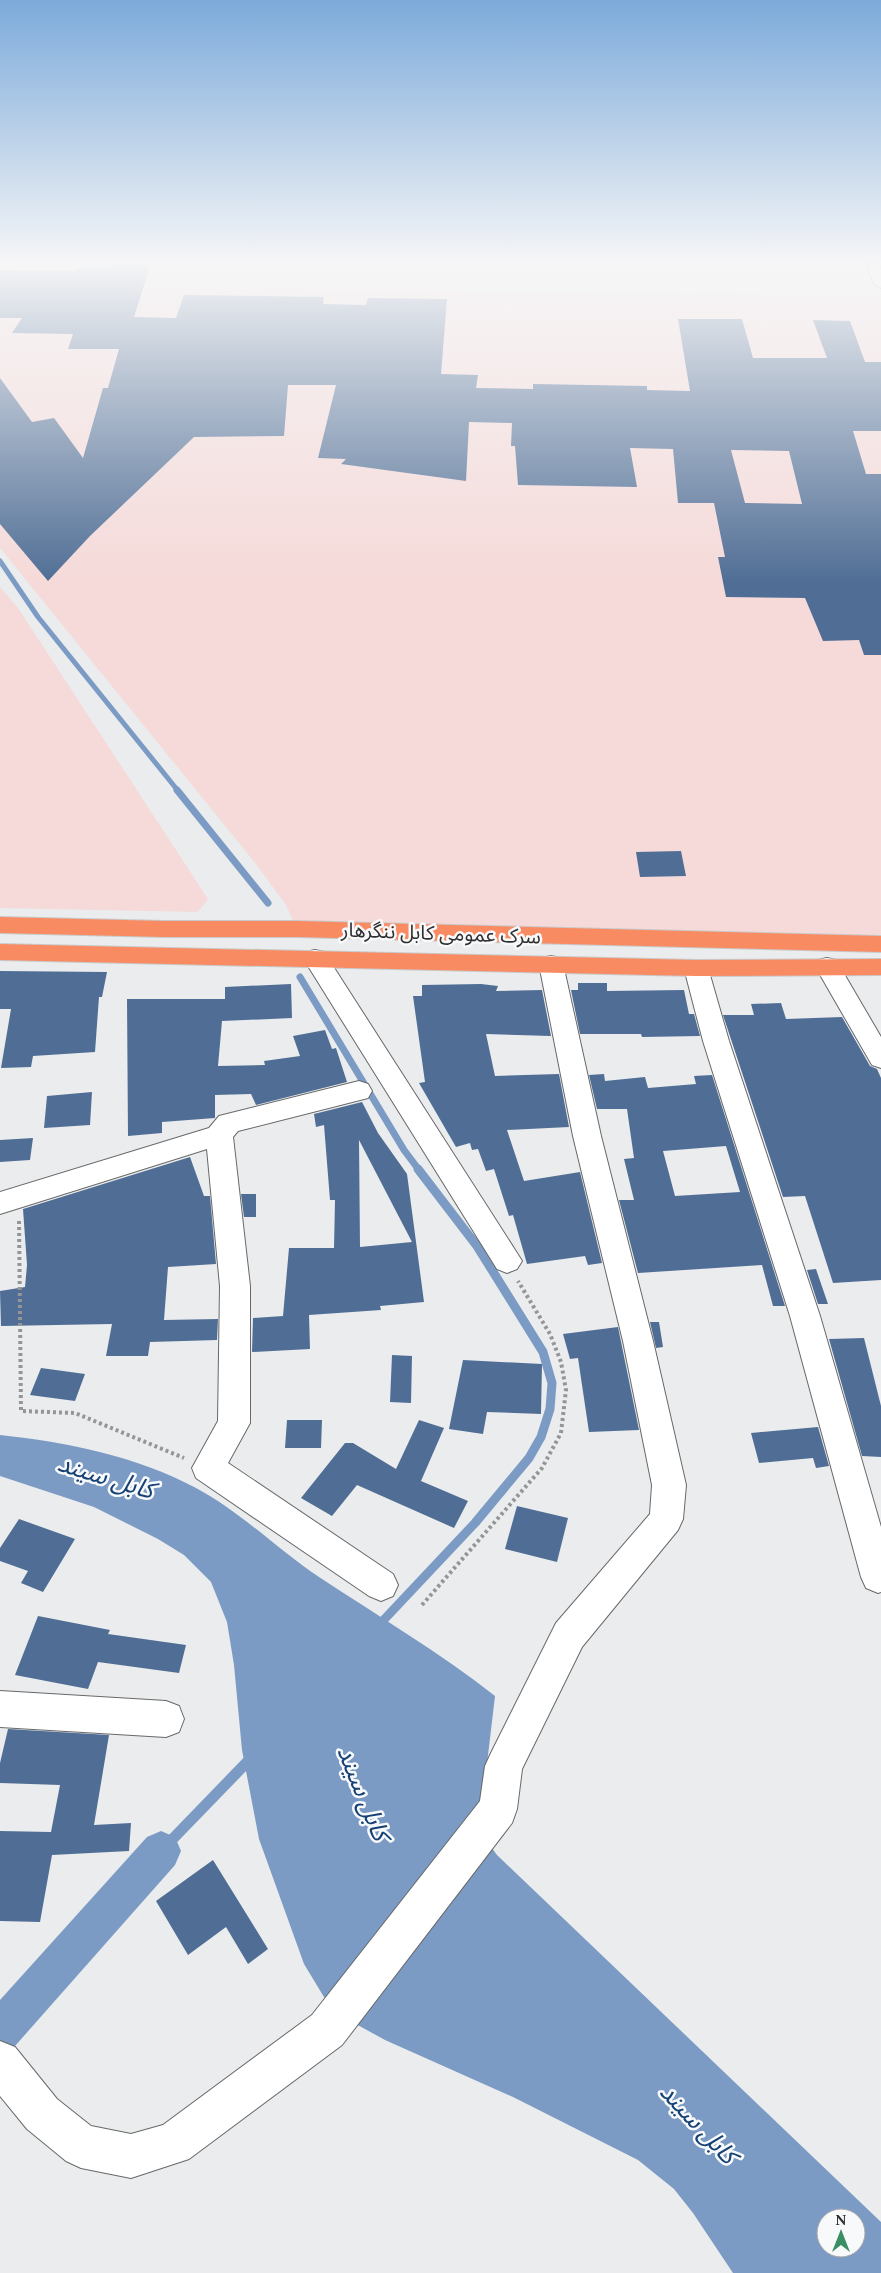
<svg xmlns="http://www.w3.org/2000/svg" width="881" height="2273" viewBox="0 0 881 2273" font-family="Spectral,'Noto Sans Arabic',serif">
<rect width="100%" height="100%" fill="#ebeced"/>
<!-- industrial -->
<path fill="#f5dad9" d="M 0,287 L 881,295 L 881,944 L 297,929 L 286,905 L 256,864 L 0,548 Z
M 0,587 L 18,608 L 208,899 L 198,912 L 0,908 Z"/>
<!-- water -->
<path fill="#7b9bc4" fill-rule="evenodd" d="M 0,1435 C 67,1442 136,1456 196,1488 C 241,1512 277,1549 319,1577 C 378,1616 439,1652 495,1696 L 480,1823 L 483,1836 L 497,1855 L 881,2222 L 881,2273 L 733,2273 L 693,2213 L 674,2189 L 638,2160 L 513,2097 L 385,2040 L 354,2023 L 324,1997 L 304,1964 L 259,1839 L 242,1750 L 234,1665 L 227,1622 L 211,1582 L 184,1555 L 158,1539 L 94,1507 L 0,1476 ZM 826,2218 L 856,2218 L 856,2248 L 826,2248 Z"/>
<g fill="none" stroke-linecap="round" stroke-linejoin="round">
<!-- stream-far3 -->
<path stroke="#7b9bc4" stroke-width="5" d="M 0,561 L 38,617 L 179,792"/>
<!-- stream-far2 -->
<path stroke="#7b9bc4" stroke-width="7" d="M 177,790 L 268,903
M 300,977 L 404,1150 L 419,1170"/>
<!-- stream-far1 -->
<path stroke="#7b9bc4" stroke-width="9" d="M 378,1626 L 475,1523 L 529,1458 L 541,1437 L 550,1409 L 552,1383 L 543,1352 L 477,1246 L 418,1169"/>
<!-- stream -->
<path stroke="#7b9bc4" stroke-width="11" d="M 161,1851 L 252,1757"/>
<!-- canal -->
<path fill="#7b9bc4" fill-rule="evenodd" d="M 161,1831 L 175,1837 L 181,1851 L 175,1865 L 15,2046 L 0,2052 L 0,2000 L 147,1837 Z"/>
</g>
<!-- building -->
<path fill="#506e95" fill-rule="evenodd" d="M 110,264 L 148,264 L 147,266 L 150,266 L 134,317 L 176,318 L 184,295 L 324,297 L 323,304 L 366,305 L 368,298 L 447,299 L 441,374 L 478,375 L 476,388 L 533,389 L 533,384 L 647,386 L 647,390 L 690,391 L 678,319 L 742,319 L 753,358 L 827,358 L 813,320 L 850,321 L 865,362 L 881,362 L 881,431 L 853,431 L 866,474 L 881,474 L 881,655 L 864,655 L 859,640 L 823,641 L 805,598 L 726,597 L 718,557 L 725,557 L 714,503 L 678,503 L 673,449 L 630,448 L 637,487 L 518,485 L 515,446 L 511,446 L 512,423 L 469,422 L 466,481 L 341,464 L 346,459 L 318,458 L 336,385 L 288,385 L 284,436 L 194,437 L 90,536 L 48,581 L 0,524 L 0,378 L 32,422 L 54,418 L 83,458 L 103,388 L 108,388 L 119,349 L 68,349 L 73,334 L 12,333 L 22,318 L 0,318 L 0,270 L 76,271 L 77,268 L 108,268 ZM 731,450 L 789,451 L 802,504 L 745,503 Z
M 681,851 L 686,876 L 640,877 L 636,852 Z
M 0,971 L 107,972 L 102,997 L 99,997 L 95,1052 L 33,1056 L 31,1067 L 1,1068 L 11,1009 L 0,1009 Z
M 578,983 L 607,983 L 607,991 L 684,990 L 689,1014 L 694,1014 L 700,1036 L 642,1037 L 641,1034 L 580,1034 L 571,990 L 578,990 Z
M 291,984 L 292,1018 L 222,1021 L 218,1066 L 265,1065 L 264,1061 L 300,1056 L 293,1036 L 325,1030 L 332,1049 L 336,1048 L 347,1082 L 256,1105 L 251,1094 L 215,1095 L 215,1118 L 162,1122 L 162,1133 L 128,1136 L 127,999 L 225,999 L 225,987 Z
M 481,984 L 498,986 L 496,991 L 542,990 L 551,1036 L 486,1034 L 495,1076 L 559,1074 L 569,1127 L 507,1130 L 524,1181 L 580,1172 L 602,1263 L 588,1265 L 585,1256 L 527,1264 L 513,1215 L 509,1216 L 494,1169 L 486,1171 L 478,1149 L 472,1150 L 470,1143 L 456,1147 L 419,1083 L 425,1082 L 413,996 L 422,996 L 422,985 Z
M 781,1003 L 786,1019 L 842,1017 L 870,1066 L 877,1069 L 881,1078 L 881,1280 L 833,1283 L 805,1196 L 783,1197 L 723,1015 L 754,1015 L 751,1004 Z
M 604,1074 L 605,1081 L 645,1077 L 648,1088 L 696,1084 L 694,1076 L 712,1075 L 785,1306 L 773,1306 L 762,1265 L 638,1273 L 619,1200 L 634,1200 L 624,1159 L 634,1158 L 627,1109 L 597,1109 L 589,1075 ZM 726,1146 L 740,1192 L 675,1196 L 663,1151 Z
M 92,1092 L 90,1125 L 44,1128 L 47,1096 Z
M 362,1102 L 378,1133 L 407,1174 L 424,1302 L 380,1306 L 381,1310 L 309,1315 L 310,1349 L 252,1352 L 253,1318 L 283,1316 L 289,1248 L 334,1248 L 335,1200 L 330,1200 L 324,1125 L 316,1127 L 314,1114 ZM 359,1140 L 412,1242 L 360,1247 Z
M 33,1138 L 30,1160 L 0,1162 L 0,1140 Z
M 190,1157 L 204,1196 L 210,1196 L 216,1264 L 168,1267 L 164,1320 L 218,1319 L 217,1340 L 150,1342 L 148,1356 L 106,1356 L 112,1324 L 1,1326 L 0,1291 L 25,1287 L 27,1265 L 23,1209 Z
M 241,1194 L 256,1194 L 256,1217 L 244,1217 Z
M 816,1269 L 828,1304 L 818,1304 L 807,1270 Z
M 650,1322 L 659,1322 L 663,1347 L 656,1348 Z
M 618,1327 L 639,1430 L 589,1432 L 578,1358 L 570,1359 L 563,1334 Z
M 864,1338 L 881,1406 L 881,1457 L 862,1456 L 829,1339 Z
M 392,1355 L 412,1356 L 411,1403 L 390,1402 Z
M 463,1360 L 542,1364 L 541,1414 L 487,1412 L 483,1434 L 449,1429 Z
M 41,1368 L 85,1374 L 75,1401 L 30,1395 Z
M 287,1420 L 322,1420 L 321,1448 L 285,1448 Z
M 419,1420 L 444,1428 L 421,1481 L 468,1501 L 454,1528 L 357,1485 L 332,1516 L 301,1498 L 345,1443 L 353,1443 L 396,1469 Z
M 818,1427 L 829,1466 L 816,1468 L 813,1458 L 759,1463 L 751,1433 Z
M 517,1506 L 568,1518 L 557,1562 L 505,1549 Z
M 19,1519 L 75,1539 L 43,1592 L 21,1583 L 28,1571 L 0,1561 L 0,1548 Z
M 38,1616 L 110,1630 L 108,1634 L 186,1645 L 179,1673 L 98,1662 L 88,1689 L 15,1675 Z
M 8,1729 L 109,1735 L 94,1825 L 131,1823 L 129,1851 L 52,1855 L 40,1922 L 0,1921 L 0,1831 L 51,1832 L 60,1785 L 0,1783 L 0,1763 Z
M 213,1860 L 268,1949 L 248,1964 L 226,1927 L 188,1955 L 156,1901 Z"/>
<g fill="none" stroke-linecap="round" stroke-linejoin="round">
<defs>
<path id="street" d="M 866,264 L 879,264 L 881,269 L 881,288 L 874,284 Z
M 315,950 L 324,952 L 517,1253 L 522,1261 L 517,1269 L 507,1273 L 497,1269 L 303,958 L 306,952 Z
M 551,956 L 560,958 L 563,964 L 601,1136 L 653,1341 L 686,1485 L 683,1519 L 678,1530 L 582,1647 L 522,1769 L 517,1809 L 512,1823 L 342,2045 L 189,2159 L 131,2178 L 81,2168 L 66,2161 L 27,2129 L 0,2096 L 0,2041 L 15,2047 L 57,2099 L 91,2126 L 131,2134 L 163,2125 L 312,2015 L 480,1801 L 485,1766 L 491,1753 L 556,1623 L 650,1514 L 652,1485 L 623,1341 L 573,1136 L 539,964 L 542,958 Z
M 827,958 L 836,960 L 881,1037 L 881,1068 L 872,1065 L 815,966 L 818,960 Z
M 696,960 L 705,962 L 708,968 L 729,1041 L 820,1316 L 881,1527 L 881,1592 L 878,1593 L 866,1588 L 861,1577 L 790,1316 L 703,1041 L 684,968 L 687,962 Z
M 359,1081 L 368,1084 L 372,1091 L 368,1098 L 238,1131 L 233,1137 L 250,1286 L 250,1423 L 228,1463 L 393,1574 L 398,1585 L 393,1596 L 381,1601 L 369,1596 L 196,1478 L 192,1468 L 218,1421 L 220,1286 L 207,1149 L 0,1214 L 0,1192 L 209,1128 L 219,1116 Z
M 0,1691 L 166,1701 L 179,1706 L 184,1719 L 179,1732 L 166,1737 L 0,1727 Z"/>
<path id="highway" d="M 0,917 L 164,921 L 297,921 L 881,936 L 881,952 L 297,937 L 164,937 L 0,933 Z
M 0,944 L 696,960 L 881,959 L 881,975 L 696,976 L 0,960 Z"/>
</defs>
<!-- street casing -->
<use href="#street" stroke="#676869" stroke-width="2"/>
<!-- highway casing -->
<use href="#highway" stroke="#c9c9c9" stroke-width="2"/>
<!-- path -->
<path stroke="#949596" stroke-width="4" stroke-dasharray="3 3" stroke-linecap="butt" d="M 19,1221 L 21,1411 L 75,1413 L 184,1458
M 422,1605 L 542,1468 L 561,1433 L 566,1390 L 561,1362 L 550,1334 L 518,1281"/>
<!-- street -->
<use href="#street" fill="#fff" fill-rule="evenodd"/>
<!-- highway -->
<use href="#highway" fill="#f98b63" fill-rule="evenodd"/>
</g>
<!-- sky -->
<linearGradient id="sky" x2="0" y2="1"><stop stop-color="#7caada"/><stop offset="0.45" stop-color="#f6f6f7"/><stop offset="1" stop-color="#f6f6f7" stop-opacity="0"/></linearGradient>
<rect width="881" height="582" fill="url(#sky)"/>
<g text-anchor="middle" stroke-width="5" stroke-linejoin="round" paint-order="stroke">
<!-- street labels -->
<g font-size="20" fill="#2f2f30" stroke="#f8f9fa">
<text transform="translate(441 933) rotate(2)" y="7">سرک عمومی کابل ننگرهار</text>
</g>
<!-- near-water labels -->
<g font-size="25" font-style="italic" fill="#154175" stroke="#f8f9fa">
<text transform="translate(106 1476) rotate(17)" y="9">کابل سيند</text>
<text transform="translate(364 1793) rotate(68)" y="9">کابل سيند</text>
<text transform="translate(699 2123) rotate(47)" y="9">کابل سيند</text>
</g>
</g>
<!-- north arrow -->
<g transform="translate(841 2233)"><circle r="24" fill="#f8f9fa" stroke="#a8a8a9"/>
<path d="M0-4L9 19L0 12L-9 19Z" fill="#388f64"/>
<text y="-8" font-size="14" font-weight="bold" text-anchor="middle" fill="#2f2f30">N</text>
</g>
</svg>
